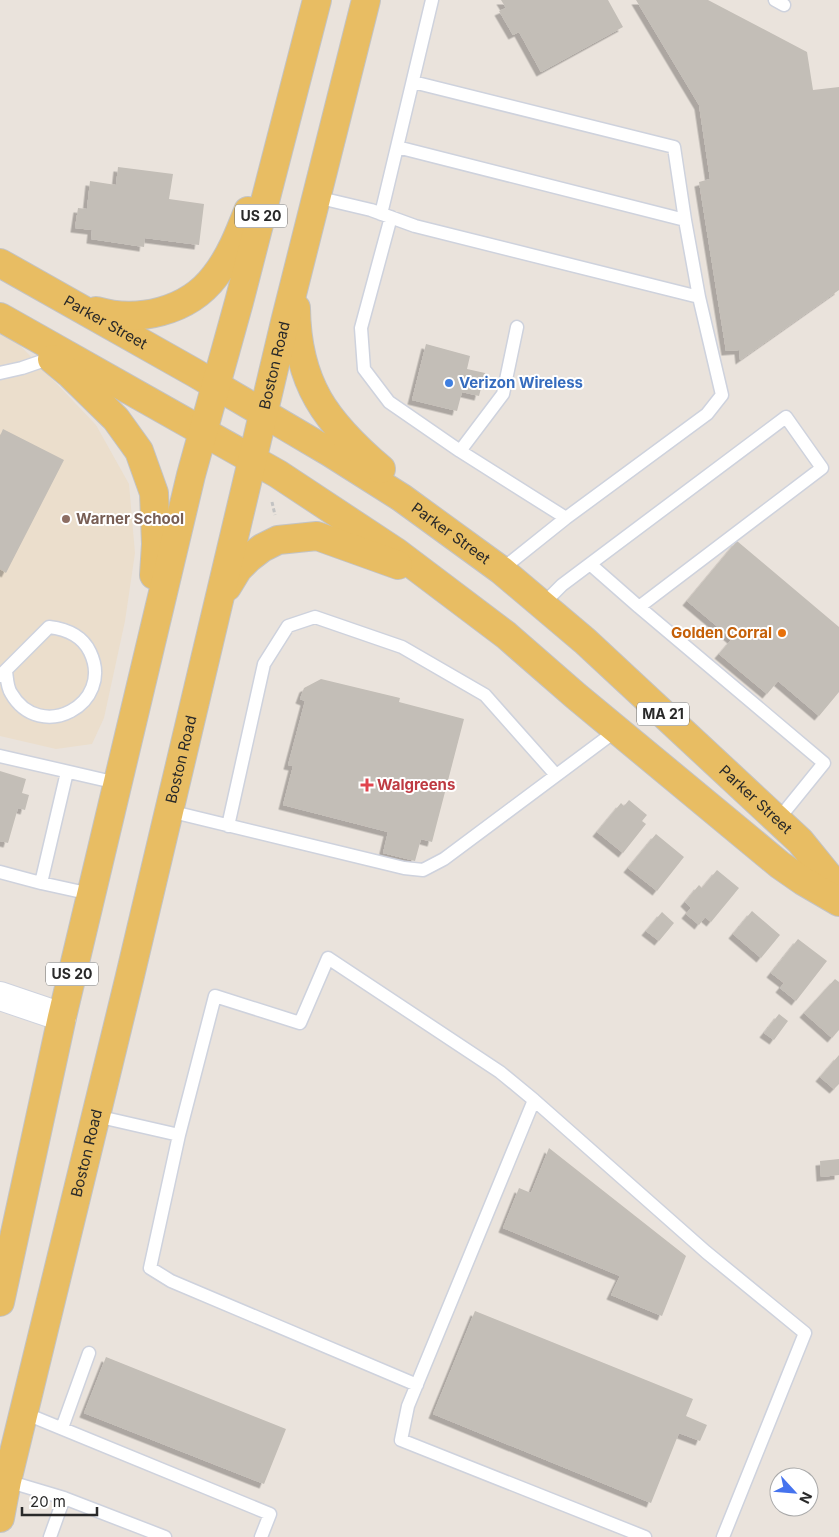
<svg xmlns="http://www.w3.org/2000/svg" width="839" height="1537" viewBox="0 0 839 1537" font-family="Inter,sans-serif">
<defs>
<filter id="shadow"><feDropShadow dx="-4.5" dy="4.5" stdDeviation="0" flood-color="#0004"/></filter>
</defs>
<rect width="100%" height="100%" fill="#eae3dc"/>
<!-- education -->
<path fill="#ebdecc" d="M 0,330 L 11,336 L 96,425 L 129,484 L 135,553 L 125,621 L 104,718 L 92,744 L 56,749 L 0,736 Z"/>
<!-- building -->
<path fill="#c3beb7" filter="url(#shadow)" d="M 501,0 L 608,0 L 623,27 L 541,72 L 519,32 L 513,35 L 499,11 L 506,8 Z
M 636,0 L 708,0 L 807,52 L 813,90 L 839,87 L 839,290 L 740,360 L 739,350 L 726,351 L 699,182 L 710,179 L 699,105 Z
M 118,167 L 173,174 L 169,199 L 204,204 L 199,245 L 145,238 L 144,247 L 91,239 L 92,230 L 75,228 L 78,208 L 87,209 L 90,181 L 116,185 Z
M 426,344 L 470,356 L 467,369 L 485,373 L 479,396 L 462,392 L 457,411 L 412,400 Z
M 3,429 L 64,460 L 6,573 L 0,569 L 0,436 Z
M 737,541 L 839,627 L 839,692 L 819,716 L 778,681 L 767,694 L 719,654 L 732,639 L 687,601 Z
M 321,679 L 400,698 L 399,702 L 464,719 L 432,842 L 421,839 L 415,861 L 383,853 L 388,832 L 283,805 L 293,766 L 288,765 L 305,701 L 300,699 L 304,688 Z
M 0,771 L 26,779 L 22,793 L 29,795 L 25,810 L 18,808 L 8,843 L 0,841 Z
M 629,800 L 647,815 L 642,821 L 646,824 L 623,853 L 597,832 L 621,803 L 624,806 Z
M 656,834 L 684,857 L 657,891 L 628,868 Z
M 717,870 L 739,888 L 711,922 L 705,917 L 699,925 L 686,914 L 691,908 L 685,902 L 699,885 L 702,888 Z
M 752,911 L 780,935 L 761,958 L 733,934 Z
M 662,912 L 674,923 L 659,941 L 646,931 Z
M 798,939 L 827,961 L 796,1001 L 780,988 L 784,983 L 771,973 Z
M 835,979 L 839,982 L 839,1030 L 832,1038 L 804,1013 Z
M 779,1014 L 788,1021 L 774,1040 L 764,1033 Z
M 839,1055 L 839,1084 L 834,1089 L 820,1077 Z
M 549,1148 L 686,1256 L 662,1316 L 611,1295 L 620,1276 L 503,1228 L 519,1188 L 531,1193 Z
M 839,1159 L 839,1175 L 821,1177 L 820,1161 Z
M 475,1311 L 693,1399 L 686,1416 L 707,1425 L 700,1441 L 679,1433 L 651,1503 L 433,1414 Z
M 106,1357 L 286,1429 L 264,1484 L 84,1413 Z"/>
<g fill="none" stroke-linecap="round" stroke-linejoin="round">
<defs>
<path id="lane" d="M 775,0 L 784,5
M 413,82 L 674,147 L 685,220
M 397,147 L 432,0
M 316,197 L 371,210 L 415,226 L 699,297 L 722,395 L 707,414 L 566,518 L 501,570
M 381,214 L 397,147 L 685,220 L 699,297
M 391,217 L 361,328 L 364,369 L 389,402 L 460,451 L 566,518
M 0,373 L 22,368 L 51,358
M 460,451 L 503,394 L 517,327
M 590,564 L 639,607
M 543,604 L 562,585 L 786,417 L 822,468 L 639,607 L 824,763 L 777,821
M 0,676 L 49,627 C 66,629 82,635 90,652 C 115,704 40,744 11,693 C 7,687 7,678 6,671
M 0,756 L 117,783
M 169,811 L 404,868 L 423,870 L 444,859 L 617,730
M 228,826 L 264,664 L 288,626 L 315,617 L 402,647 L 485,695 L 556,775
M 0,872 L 41,883 L 67,772
M 41,883 L 91,894
M 96,1116 L 179,1135 L 150,1268 L 171,1281 L 417,1385
M 179,1135 L 215,996 L 300,1023 L 328,958 L 500,1072 L 534,1100
M 24,1413 L 270,1514 L 261,1537
M 62,1428 L 89,1353
M 7,1481 L 64,1498 L 165,1537
M 50,1537 L 64,1498
M 645,1537 L 401,1440 L 408,1406 L 534,1100 L 706,1252 L 805,1333 L 723,1537"/>
<path id="secondary" d="M 0,996 L 62,1017"/>
<g id="primary">
<path id="s1" d="M 0,263 L 195,373 L 331,453 L 402,498 L 501,570 L 585,641 L 800,841 L 839,889"/>
<path d="M 296,308 C 297,384 326,422 381,469"/>
<path d="M 96,311 C 137,323 188,312 215,276 C 230,257 239,234 248,211"/>
<path d="M 0,317 L 278,474 L 396,552 L 506,635 L 576,696 L 780,865 L 803,881 L 839,902"/>
<path d="M 52,359 L 70,374 L 116,419 L 139,451 L 154,493 L 156,544 L 154,575"/>
<path d="M 227,587 L 238,569 L 249,558 L 262,548 L 278,540 L 317,536 L 398,565"/>
<path d="M 0,1302 L 62,1017 L 191,475 L 239,302 L 317,0"/>
<path id="s2" d="M 0,1518 L 7,1481 L 129,980 L 285,322 L 366,0"/>
</g>
</defs>
<!-- lane casing -->
<use href="#lane" stroke="#ced2dd" stroke-width="15"/>
<!-- secondary casing -->
<use href="#secondary" stroke="#ced2dd" stroke-width="30"/>
<!-- primary casing -->
<use href="#primary" stroke="#c3c3c3" stroke-width="30"/>
<!-- path -->
<path stroke="#c3c3c3" stroke-width="3" stroke-dasharray="4 2.5" stroke-linecap="butt" d="M 272,502 L 275,515"/>
<!-- lane -->
<use href="#lane" stroke="#fff" stroke-width="12"/>
<!-- secondary -->
<use href="#secondary" stroke="#fff" stroke-width="28"/>
<!-- primary -->
<use href="#primary" stroke="#e8bd63" stroke-width="28"/>
</g>
<!-- markers -->
<circle fill="#3f7fe0" stroke="#fff" stroke-width="2" cx="449" cy="383" r="5"/>
<circle fill="#8d6e63" stroke="#fff" stroke-width="2" cx="66" cy="519" r="5"/>
<circle fill="#e8710a" stroke="#fff" stroke-width="2" cx="782" cy="633" r="5"/>
<path fill="#e0444e" stroke="#fff" stroke-width="2" d="M364.5 777.5h5v5h5v5h-5v5h-5v-5h-5v-5h5z"/>
<g text-anchor="middle" stroke-width="4" stroke-linejoin="round" paint-order="stroke">
<!-- shield labels -->
<g fill="#fff" stroke="#696969" stroke-width="1">
<rect x="235" y="204.5" width="52" height="23" rx="4"/>
<rect x="637" y="702.5" width="52" height="23" rx="4"/>
<rect x="46" y="962.5" width="52" height="23" rx="4"/>
</g>
<g font-size="14" font-weight="bold" fill="#292929">
<text x="261" y="221">US 20</text>
<text x="663" y="719">MA 21</text>
<text x="72" y="979">US 20</text>
</g>
<!-- street labels -->
<g font-size="15" fill="#292929" stroke="#fff">
<text dy="5" stroke="none"><textPath href="#s1" startOffset="121">Parker Street</textPath></text>
<text dy="5" stroke="none"><textPath href="#s2" startOffset="1185">Boston Road</textPath></text>
<text dy="5" stroke="none"><textPath href="#s1" startOffset="526">Parker Street</textPath></text>
<text dy="5" stroke="none"><textPath href="#s2" startOffset="780">Boston Road</textPath></text>
<text dy="5" stroke="none"><textPath href="#s1" startOffset="931">Parker Street</textPath></text>
<text dy="5" stroke="none"><textPath href="#s2" startOffset="375">Boston Road</textPath></text>
</g>
<!-- shop labels -->
<g font-size="15" font-weight="bold" fill="#366cbe" stroke="#fff" text-anchor="start">
<text x="459" y="388">Verizon Wireless</text>
</g>
<!-- education labels -->
<g font-size="15" font-weight="bold" fill="#785e54" stroke="#fff" text-anchor="start">
<text x="76" y="524">Warner School</text>
</g>
<!-- food labels -->
<g font-size="15" font-weight="bold" fill="#c56008" stroke="#fff" text-anchor="end">
<text x="772" y="638">Golden Corral</text>
</g>
<!-- health labels -->
<g font-size="15" font-weight="bold" fill="#be3a42" stroke="#fff" text-anchor="start">
<text x="377" y="790">Walgreens</text>
</g>
</g>
<!-- north arrow -->
<g transform="translate(794 1492) rotate(116)"><circle r="24" fill="#ffffff" stroke="#a9a9a9"/>
<path d="M0-4L9 19L0 12L-9 19Z" fill="#4573ee"/>
<text y="-8" font-size="14" font-weight="bold" text-anchor="middle" fill="#292929">N</text>
</g>
<!-- scale -->
<path d="M22 1507v8h75v-8" fill="none" stroke="#292929" stroke-width="2.5"/>
<text x="30" y="1507" font-size="15" fill="#292929" stroke="#ffffff" stroke-width="4" paint-order="stroke">20 m</text>
</svg>
